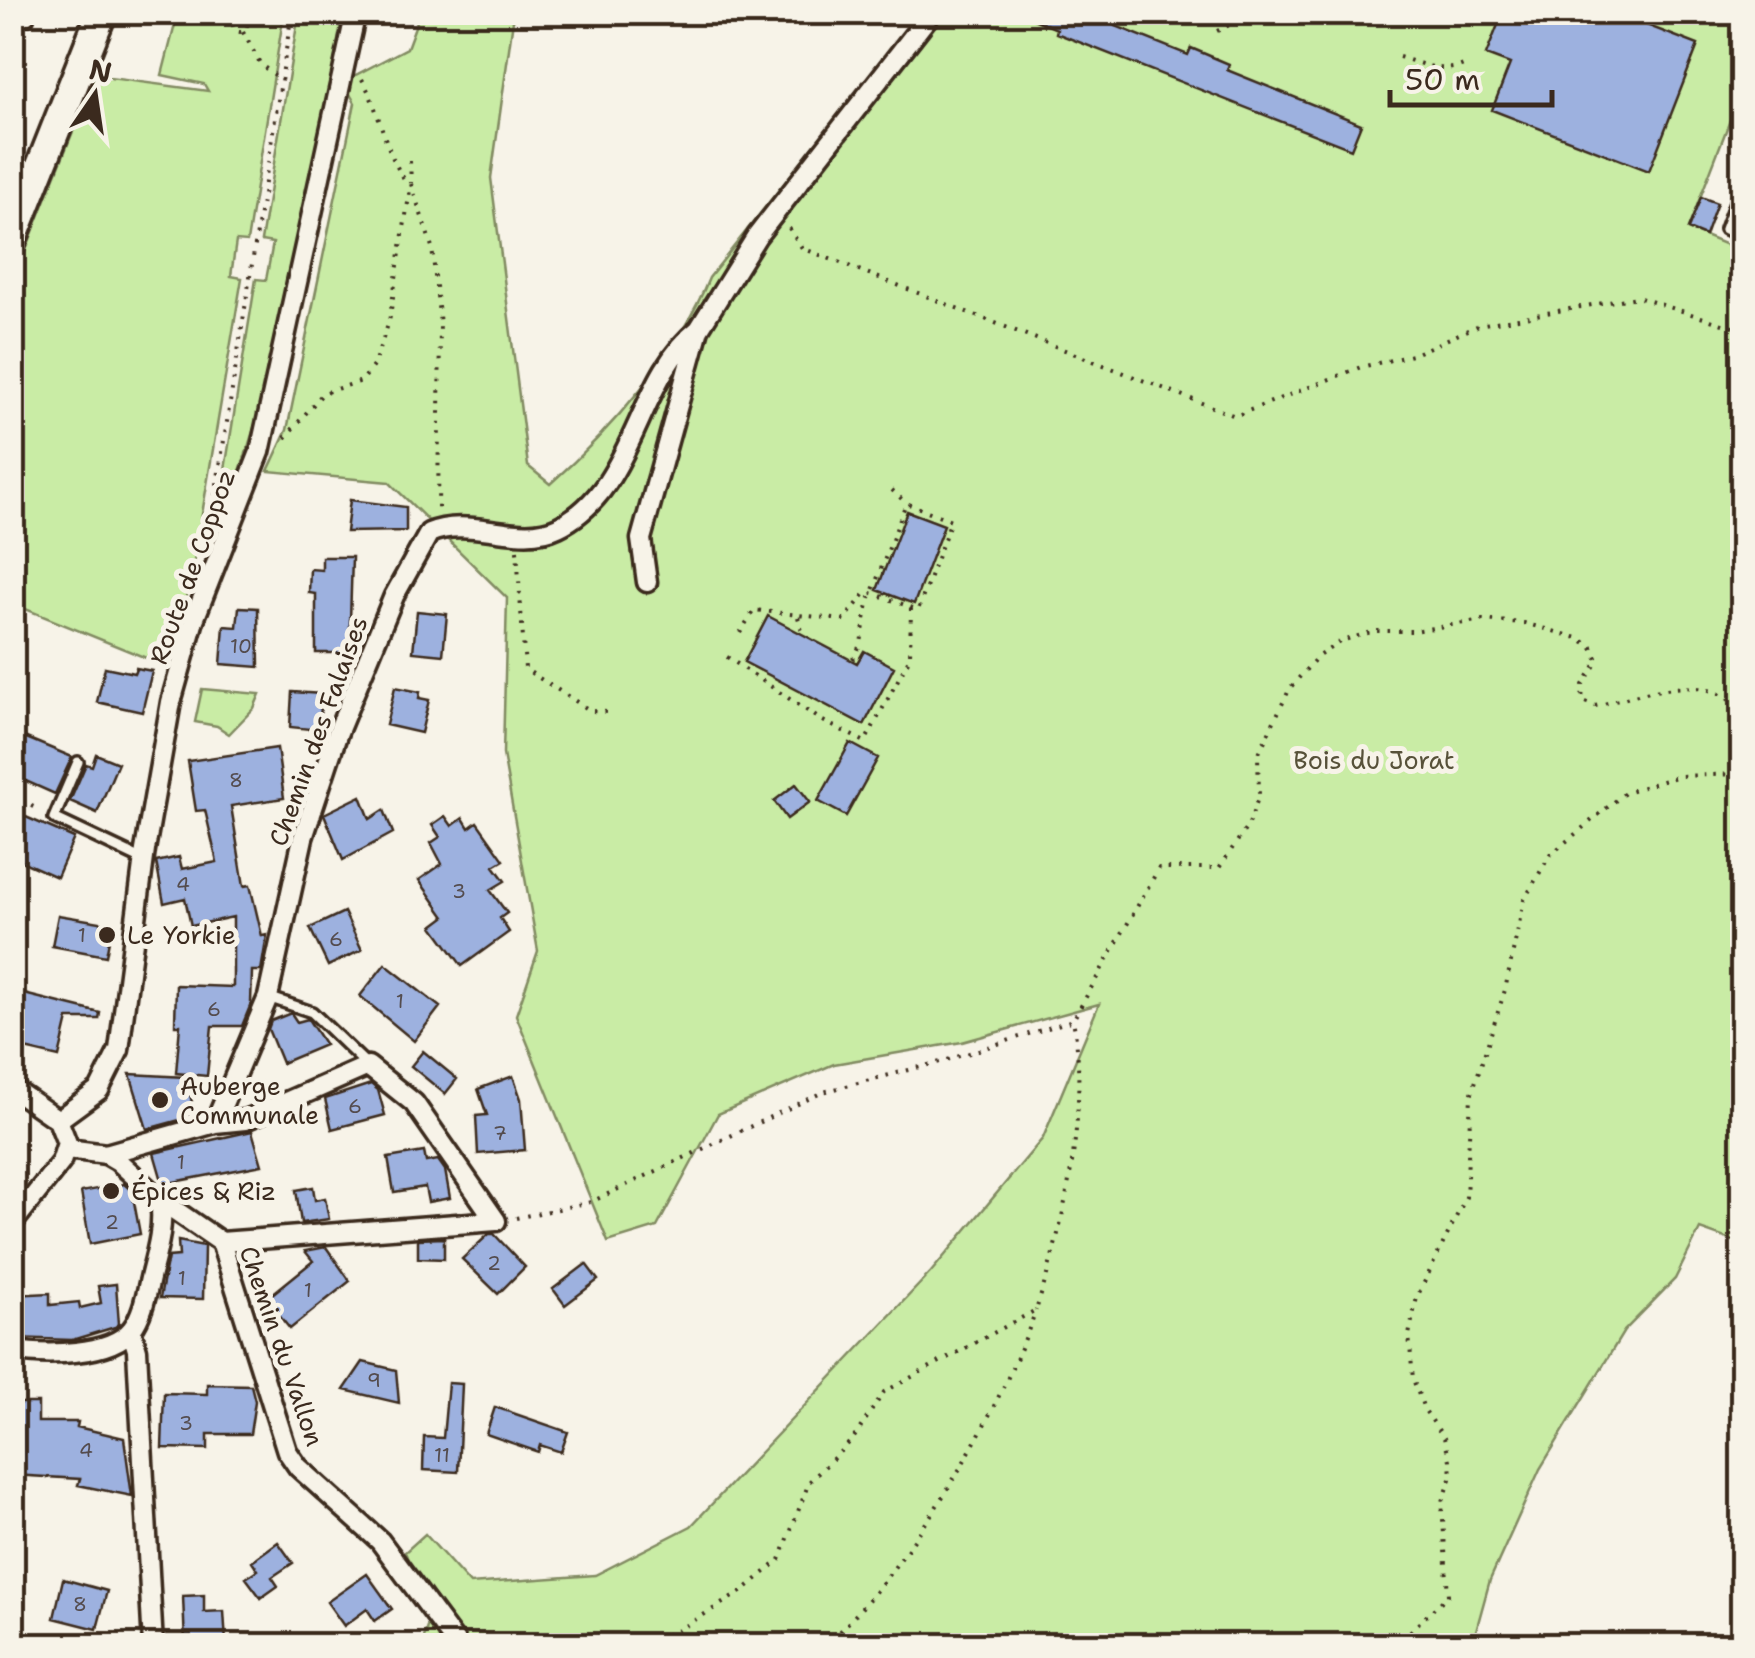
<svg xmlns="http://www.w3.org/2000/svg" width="1755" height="1658" viewBox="0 0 1755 1658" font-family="'Shantell Sans',sans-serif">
<rect width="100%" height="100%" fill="#f7f3e8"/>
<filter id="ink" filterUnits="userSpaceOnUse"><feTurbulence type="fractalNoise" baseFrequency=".01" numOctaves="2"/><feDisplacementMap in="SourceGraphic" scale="20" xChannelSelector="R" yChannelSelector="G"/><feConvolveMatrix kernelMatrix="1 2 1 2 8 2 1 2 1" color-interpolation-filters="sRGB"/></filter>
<g filter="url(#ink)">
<!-- green -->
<path fill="#c9eca5" stroke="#828b62" stroke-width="2.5" d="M 178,13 L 284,13 L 247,242 L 236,241 L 231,276 L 242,278 L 191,579 L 166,666 L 13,604 L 13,282 L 95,76 L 208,91 L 204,84 L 162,75 Z
M 299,13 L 343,13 C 312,182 286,356 224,515 L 227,522 L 215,531 L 256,279 L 266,280 L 273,243 L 261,241 Z
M 420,13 L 514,13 L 491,178 L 528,466 L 550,484 C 609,432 680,351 709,278 L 919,13 L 1742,13 L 1742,89 L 1688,229 L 1734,248 L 1742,258 L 1742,1244 L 1700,1229 L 1675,1279 L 1624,1331 L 1540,1469 L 1490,1580 L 1472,1645 L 422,1645 L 430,1616 L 405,1552 L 425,1534 L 470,1584 L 595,1575 L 691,1526 L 931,1272 L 1043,1138 L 1099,1004 L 962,1042 L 834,1064 L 718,1114 L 657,1227 L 608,1242 L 516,1015 L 538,951 L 503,754 L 507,598 L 389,482 L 268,471 L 287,430 L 355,103 L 345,85 L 352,77 L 407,48 Z
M 202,689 L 260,694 L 254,708 L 229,734 L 217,726 L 195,722 Z"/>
<!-- building -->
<path fill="#9db1df" stroke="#3b2a1e" stroke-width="2.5" d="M 1017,12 L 1081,12 L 1188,55 L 1191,48 L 1229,64 L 1227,70 L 1361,124 L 1351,149 L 1056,33 L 1057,29 Z
M 1503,12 L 1613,12 L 1698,45 L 1649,171 L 1492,110 L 1510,64 L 1486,55 Z
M 1701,197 L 1717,203 L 1705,236 L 1688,229 Z
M 350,500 L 406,507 L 406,531 L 346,532 Z
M 907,511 L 944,525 L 914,604 L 877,590 Z
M 322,557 L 352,557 L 349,653 L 316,653 L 316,594 L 309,593 L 310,569 L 322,570 Z
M 239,607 L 258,608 L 259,667 L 221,664 L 224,626 L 237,627 Z
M 417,611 L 447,614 L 443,655 L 413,652 Z
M 768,616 L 857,663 L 864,651 L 894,667 L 864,725 L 744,662 Z
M 105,667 L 134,673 L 136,668 L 152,671 L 142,712 L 97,702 Z
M 395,687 L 420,692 L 419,698 L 429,700 L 421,733 L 386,725 Z
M 292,692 L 322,694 L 319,730 L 290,727 Z
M 12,732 L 72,757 L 55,794 L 12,775 Z
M 850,743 L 878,758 L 846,816 L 818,801 Z
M 277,748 L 284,798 L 231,806 L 244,886 L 250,885 L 262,936 L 267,935 L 261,971 L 252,971 L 251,1004 L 242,1026 L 212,1026 L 207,1076 L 176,1073 L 180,1025 L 175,1025 L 176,985 L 233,987 L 233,917 L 191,926 L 185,898 L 164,903 L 156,862 L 179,857 L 182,869 L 217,862 L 205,810 L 196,811 L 188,761 Z
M 96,754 L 118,763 L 97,813 L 70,801 L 86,764 L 92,766 Z
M 796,784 L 810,802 L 787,819 L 774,801 Z
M 361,796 L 370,819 L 384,810 L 393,833 L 343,860 L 324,814 Z
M 12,811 L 74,838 L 57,877 L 12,857 Z
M 445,816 L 452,826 L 463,818 L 469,828 L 477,822 L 504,860 L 494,866 L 505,881 L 490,890 L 507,913 L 500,918 L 509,932 L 462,966 L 433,926 L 445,917 L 419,880 L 442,864 L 431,843 L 440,837 L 432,825 Z
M 344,912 L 362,950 L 328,966 L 310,928 Z
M 58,915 L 112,924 L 106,956 L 52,946 Z
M 385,964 L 440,1007 L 414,1041 L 360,996 Z
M 12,991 L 100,1013 L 99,1019 L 68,1019 L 59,1057 L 12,1046 Z
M 291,1013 L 297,1022 L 308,1019 L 325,1045 L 282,1063 L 268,1029 L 271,1021 Z
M 423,1051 L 457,1079 L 445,1094 L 411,1066 Z
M 130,1074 L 185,1077 L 192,1102 L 187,1118 L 147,1129 Z
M 513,1076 L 521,1099 L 525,1150 L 478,1154 L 476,1116 L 487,1115 L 478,1089 Z
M 371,1084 L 378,1090 L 385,1115 L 332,1129 L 325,1099 Z
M 252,1131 L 262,1165 L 163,1184 L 154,1153 Z
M 424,1152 L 426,1162 L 438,1160 L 445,1170 L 450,1198 L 428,1202 L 425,1187 L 394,1192 L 388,1158 Z
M 124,1184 L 132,1191 L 140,1234 L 90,1244 L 81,1192 Z
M 313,1187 L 315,1200 L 325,1198 L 329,1219 L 301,1223 L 296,1190 Z
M 489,1234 L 494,1234 L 525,1267 L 498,1294 L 462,1259 Z
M 444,1238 L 444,1259 L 418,1258 L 418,1239 Z
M 178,1241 L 204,1246 L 203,1299 L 160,1298 L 168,1257 L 179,1256 Z
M 326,1247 L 350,1281 L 290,1329 L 266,1299 L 313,1261 L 305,1251 Z
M 586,1264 L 598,1280 L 565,1305 L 553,1289 Z
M 116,1284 L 119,1324 L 115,1327 L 72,1340 L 12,1338 L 12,1295 L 50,1293 L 50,1305 L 79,1302 L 80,1308 L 101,1303 L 98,1286 Z
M 363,1362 L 396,1370 L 399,1403 L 344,1390 Z
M 448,1383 L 462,1384 L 458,1472 L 423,1470 L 424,1437 L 443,1438 Z
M 207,1384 L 251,1385 L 255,1401 L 250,1434 L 208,1434 L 208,1449 L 162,1448 L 164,1393 L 207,1394 Z
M 12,1403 L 38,1403 L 38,1422 L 78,1422 L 77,1427 L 124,1438 L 132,1496 L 78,1485 L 80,1479 L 12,1475 Z
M 495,1407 L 568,1432 L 561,1452 L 540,1445 L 538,1452 L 486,1434 Z
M 278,1542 L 293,1563 L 272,1577 L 278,1586 L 261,1598 L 246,1578 L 258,1570 L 252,1561 Z
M 367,1574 L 392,1609 L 375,1621 L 367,1609 L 344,1626 L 327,1602 Z
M 63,1579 L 107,1591 L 97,1629 L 54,1618 Z
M 204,1595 L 204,1612 L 224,1611 L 226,1643 L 185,1644 L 183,1596 Z"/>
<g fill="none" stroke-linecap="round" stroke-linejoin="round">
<defs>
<path id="lane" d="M 28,19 L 29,12
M 1742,183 L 1725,229 L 1742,236
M 78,762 L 54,818 L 143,860
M 268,997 L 312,1012 L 368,1066
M 12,1372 L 25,1352"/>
<path id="street" d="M 647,582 L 641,539 L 699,329 L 757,236 L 932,12
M 12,1088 L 58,1120 L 67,1143 L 61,1162 L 12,1224
M 58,1120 L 99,1090 L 119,1050 L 145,850 L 171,702 L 194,620 L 260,452 L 356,12
M 215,1123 L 268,997 L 303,838 L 338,732 L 394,596 L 429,533 C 469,515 519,546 558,527 C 636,489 636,378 699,329
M 67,1149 L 106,1154 L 118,1161 L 160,1200 L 221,1242 L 496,1221
M 106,1154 L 215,1123 L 245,1120 L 368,1066 L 414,1103 L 496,1221
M 221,1242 L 287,1451 L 298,1467 L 380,1541 L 456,1643
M 131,1330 L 137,1350 L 153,1646
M 12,1350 C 44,1356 111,1356 132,1329 C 144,1313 147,1289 152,1270 C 158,1247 164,1224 160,1200"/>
<path id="secondary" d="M 12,239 L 102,12"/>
</defs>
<!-- lane casing -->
<use href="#lane" stroke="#3b2a1e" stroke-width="16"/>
<!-- street casing -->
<use href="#street" stroke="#3b2a1e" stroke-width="25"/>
<!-- secondary casing -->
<use href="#secondary" stroke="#3b2a1e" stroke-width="35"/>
<!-- path -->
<path stroke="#3b2a1e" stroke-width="4" stroke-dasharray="2.5 8" stroke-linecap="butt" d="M233 25a7 7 0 1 1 14 0a7 7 0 1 1-14 0Z
M 1307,21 L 1310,12
M 1217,31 L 1256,12
M 243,32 L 261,65 L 279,78
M 1399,57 C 1424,64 1446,76 1469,62
M 362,79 C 381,112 384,152 407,183
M 410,161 L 411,183
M 411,184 L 432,247 L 440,325 L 438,510
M 789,228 L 802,248 L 1235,416 L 1361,367 L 1412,355 L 1479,325 L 1637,297 L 1742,330
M 285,438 L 323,393 L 362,381 L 373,366 L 389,322 L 411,184
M 892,490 L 906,503
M 212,516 L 292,12
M 517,550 L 525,669 L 591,711 L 608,712
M 798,617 L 802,631
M 740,633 L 754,610 L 844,620 L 865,594 L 873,593
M 727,657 L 821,720 L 865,742 L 910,657 L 911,607
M 853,659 L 861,643 L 868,603 L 906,503 L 951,520 L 918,610 L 873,593
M 12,797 L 40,810
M 516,1218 L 591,1202 L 823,1092 L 944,1061 L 1073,1020 L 1159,868 L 1219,868 L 1249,824 L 1259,795 L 1258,755 L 1290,688 L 1317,657 L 1341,641 L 1375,631 L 1414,631 L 1483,620 L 1524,623 L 1578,638 L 1592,647 L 1598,660 L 1583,685 L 1582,701 L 1595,706 C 1641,696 1708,666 1742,713
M 637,1646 L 677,1631 L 741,1592 L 780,1560 L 809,1482 L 853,1439 L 884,1392 L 1036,1310 C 1064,1227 1090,1107 1073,1020
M 825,1646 C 909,1568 997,1418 1036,1310
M 1395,1646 L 1448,1595 L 1442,1504 L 1451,1479 L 1450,1460 L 1444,1438 L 1424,1409 L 1413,1379 L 1409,1335 L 1417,1297 L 1466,1197 L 1471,1096 L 1505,990 L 1524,900 L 1550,855 L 1626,792 L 1679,776 L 1742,774"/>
<!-- lane -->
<use href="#lane" stroke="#f7f3e8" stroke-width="9"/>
<!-- street -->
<use href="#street" stroke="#f7f3e8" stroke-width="18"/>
<!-- secondary -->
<use href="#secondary" stroke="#f7f3e8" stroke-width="28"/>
</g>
</g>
<!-- markers -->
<g fill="#3b2a1e" stroke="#f7f3e8" stroke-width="4">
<circle cx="107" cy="935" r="10"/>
<circle cx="160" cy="1100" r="10"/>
<circle cx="111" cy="1191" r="10"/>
</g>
<g text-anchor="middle" stroke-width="10" stroke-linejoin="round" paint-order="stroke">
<!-- number labels -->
<g font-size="20" fill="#544c4e">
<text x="241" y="653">10</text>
<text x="236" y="787">8</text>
<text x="183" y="891">4</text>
<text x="459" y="898">3</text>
<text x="82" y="942">1</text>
<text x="336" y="946">6</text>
<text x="400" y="1008">1</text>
<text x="214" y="1016">6</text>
<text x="355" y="1113">6</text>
<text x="500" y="1140">7</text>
<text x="181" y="1169">1</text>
<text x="112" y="1229">2</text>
<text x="494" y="1270">2</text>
<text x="182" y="1285">1</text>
<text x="308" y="1297">1</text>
<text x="374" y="1387">9</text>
<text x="186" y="1430">3</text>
<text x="86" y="1457">4</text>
<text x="442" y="1462">11</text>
<text x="80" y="1611">8</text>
</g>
<!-- street labels -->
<g font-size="25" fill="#3b2a1e" stroke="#f7f3e8">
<text transform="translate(192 567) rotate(-70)" y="9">Route de Coppoz</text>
<text transform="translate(318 731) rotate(-70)" y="9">Chemin des Falaises</text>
<text transform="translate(282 1346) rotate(71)" y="9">Chemin du Vallon</text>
</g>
<!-- park labels -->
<g font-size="25" fill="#575139" stroke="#f7f3e8">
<text x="1374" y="769">Bois du Jorat</text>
</g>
<!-- poi labels -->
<g font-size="25" fill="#3b2a1e" stroke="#f7f3e8" text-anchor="start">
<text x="127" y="944">Le Yorkie</text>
<text x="180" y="1095">Auberge<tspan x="180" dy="29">Communale</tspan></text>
<text x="131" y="1200">Épices &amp; Riz</text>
</g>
</g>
<!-- margin -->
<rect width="1755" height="1658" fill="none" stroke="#f7f3e8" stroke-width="50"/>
<rect x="25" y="25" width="1705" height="1608" fill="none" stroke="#3b2a1e" stroke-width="4" filter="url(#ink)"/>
<!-- north arrow -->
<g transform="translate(95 95) rotate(13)" stroke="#f7f3e8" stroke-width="8" paint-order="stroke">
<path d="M0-8L18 38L0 25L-18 38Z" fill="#3b2a1e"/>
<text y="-15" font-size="28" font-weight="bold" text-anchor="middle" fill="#3b2a1e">N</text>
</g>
<!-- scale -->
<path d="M1390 90v15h162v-15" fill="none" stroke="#3b2a1e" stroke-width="5"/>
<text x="1405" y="90" font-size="30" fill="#3b2a1e" stroke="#f7f3e8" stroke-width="8" paint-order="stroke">50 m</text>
</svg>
